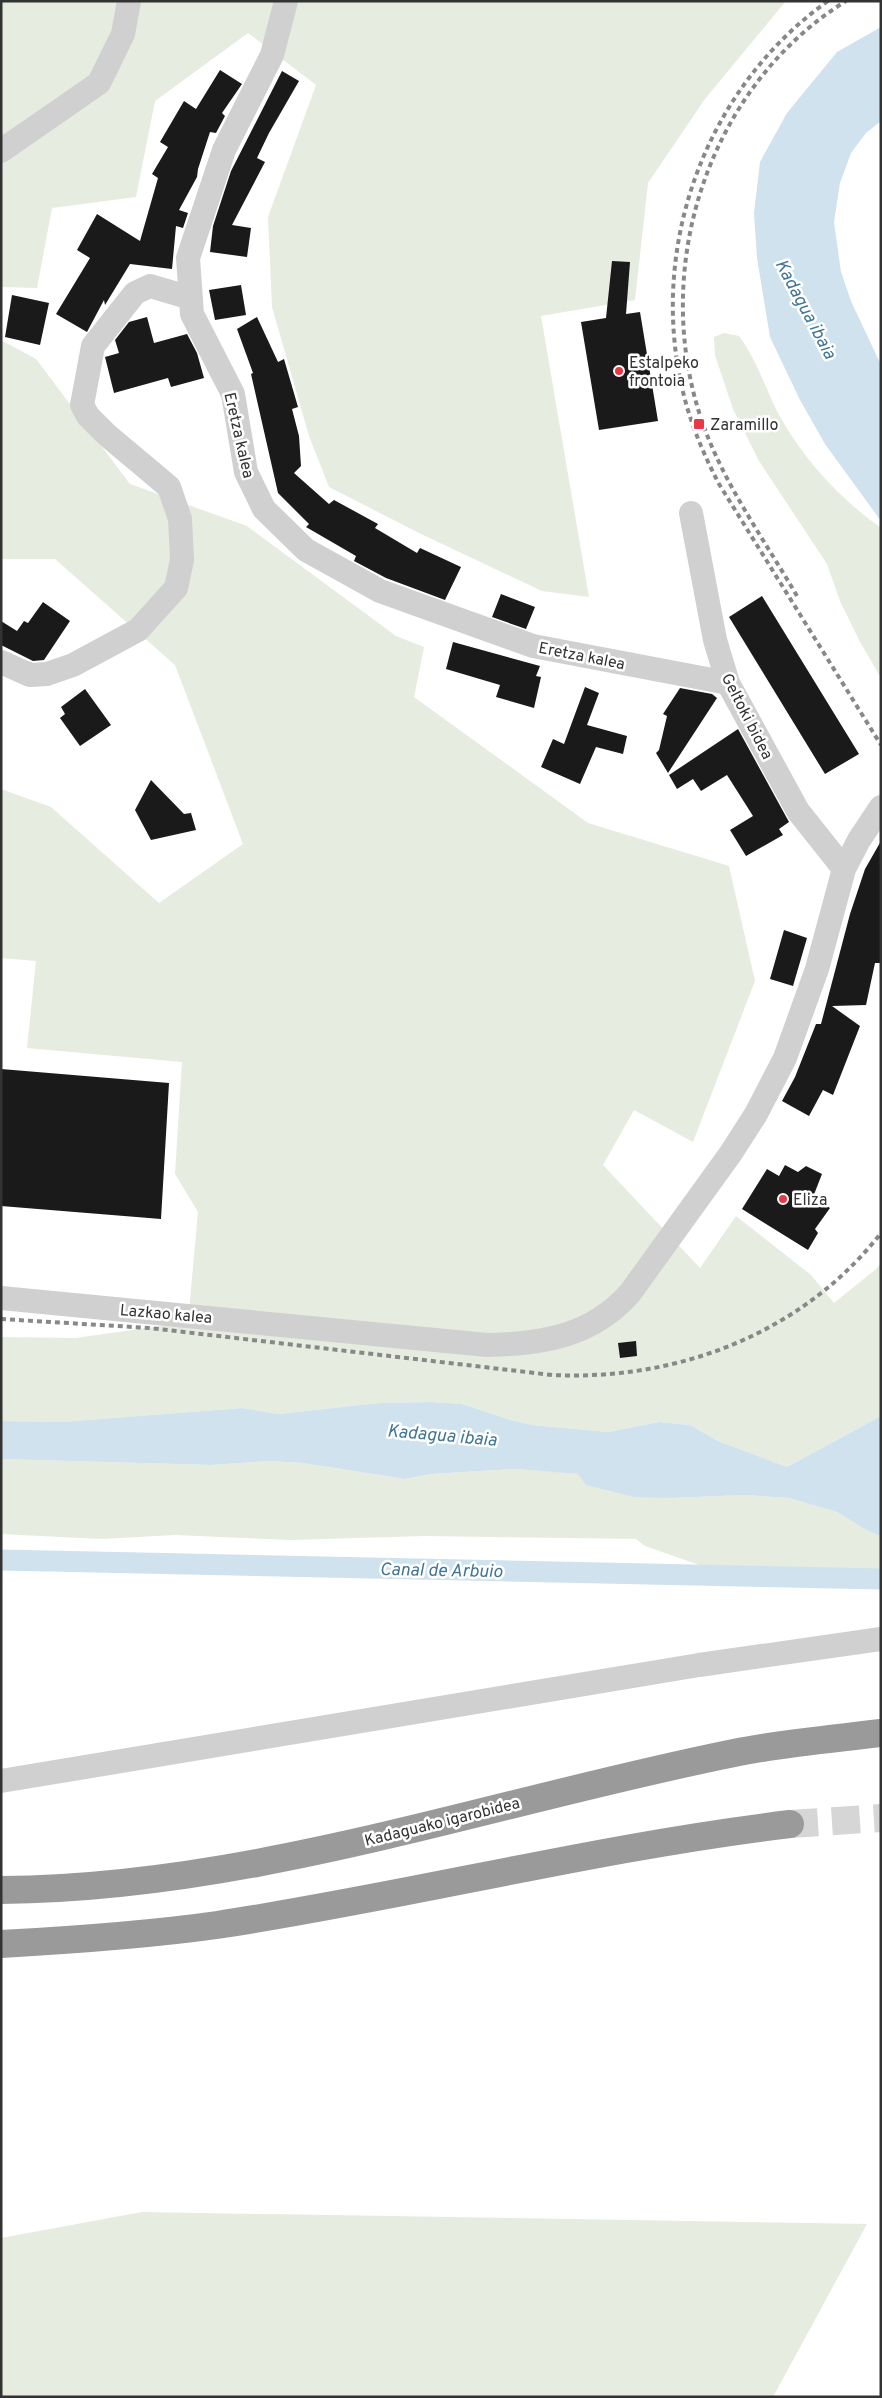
<svg xmlns="http://www.w3.org/2000/svg" width="882" height="2398" viewBox="0 0 882 2398" font-family="Overpass,sans-serif">
<rect width="100%" height="100%" fill="#fff"/>
<!-- green -->
<path fill="#e6ecdf" d="M 1,1 L 786,1 L 705,99 L 648,183 L 635,300 L 541,316 L 589,597 L 542,591 L 419,533 L 329,487 L 309,436 L 272,307 L 268,217 L 316,85 L 248,33 L 155,101 L 136,197 L 52,208 L 37,288 L 1,287 Z
M 724,333 L 739,336 C 757,360 765,388 779,415 C 804,460 839,498 881,528 L 881,678 L 859,640 L 840,601 L 827,564 L 759,461 L 733,409 L 715,355 L 714,337 Z
M 1,340 L 36,359 L 130,484 L 247,526 L 396,636 L 424,647 L 414,697 L 588,823 L 729,866 L 755,981 L 693,1142 L 634,1110 L 603,1165 L 700,1268 L 736,1216 L 811,1275 L 834,1303 L 876,1269 L 881,1263 L 881,1416 L 787,1467 L 718,1441 L 690,1425 L 659,1422 L 608,1432 L 532,1425 L 511,1420 L 462,1404 L 432,1402 L 379,1403 L 278,1414 L 242,1408 L 62,1422 L 1,1421 L 1,1337 L 76,1338 L 188,1322 L 198,1212 L 175,1174 L 182,1062 L 27,1048 L 36,961 L 1,958 L 1,789 L 51,807 L 159,903 L 243,844 L 175,665 L 55,559 L 1,559 Z
M 1,1459 L 211,1465 L 269,1461 L 302,1463 L 405,1479 L 431,1474 L 516,1469 L 557,1472 L 578,1474 L 670,1498 L 745,1495 L 789,1498 L 837,1512 L 868,1531 L 881,1536 L 881,1571 L 708,1568 L 645,1546 L 636,1539 L 424,1536 L 291,1540 L 175,1535 L 101,1539 L 1,1534 Z
M 142,2212 L 867,2224 L 773,2397 L 1,2397 L 1,2238 Z"/>
<!-- water -->
<path fill="#cfe2ee" d="M 881,27 L 881,121 L 866,133 L 851,153 L 840,183 L 834,222 L 841,272 L 851,301 L 881,365 L 881,521 L 825,444 L 800,400 L 770,337 L 757,258 L 754,213 L 760,162 L 787,113 L 837,52 Z
M 432,1402 L 462,1404 L 511,1420 L 532,1425 L 608,1432 L 659,1422 L 690,1425 L 718,1441 L 787,1467 L 881,1416 L 881,1536 L 868,1531 L 837,1512 L 789,1498 L 745,1495 L 670,1498 L 634,1497 L 586,1485 L 578,1474 L 516,1469 L 431,1474 L 405,1479 L 302,1463 L 269,1461 L 211,1465 L 1,1459 L 1,1421 L 62,1422 L 242,1408 L 278,1414 L 379,1403 Z"/>
<g fill="none" stroke-linecap="round" stroke-linejoin="round">
<!-- canal -->
<path stroke="#cfe2ee" stroke-width="21" d="M 1,1560 L 881,1579"/>
</g>
<!-- building -->
<path fill="#1a1a1a" d="M 220,70 L 242,84 L 222,113 L 225,116 L 216,133 L 210,132 L 198,169 L 197,177 L 179,210 L 188,213 L 183,228 L 176,226 L 172,269 L 130,264 L 105,305 L 104,300 L 87,332 L 56,314 L 90,258 L 77,250 L 97,214 L 140,241 L 158,178 L 152,174 L 168,147 L 160,142 L 184,101 L 196,109 Z
M 282,71 L 299,81 L 269,133 L 257,158 L 265,162 L 232,225 L 251,228 L 247,257 L 210,252 L 213,226 L 231,171 Z
M 612,261 L 630,262 L 626,314 L 640,312 L 658,421 L 599,430 L 581,322 L 606,318 Z
M 241,285 L 246,315 L 215,320 L 209,290 Z
M 12,295 L 49,303 L 40,345 L 5,337 Z
M 147,317 L 154,343 L 187,334 L 197,353 L 204,378 L 171,387 L 168,378 L 114,393 L 105,357 L 119,353 L 115,340 L 129,322 Z
M 257,317 L 278,362 L 284,359 L 298,407 L 292,409 L 299,436 L 301,466 L 294,473 L 329,504 L 334,500 L 378,524 L 375,528 L 417,553 L 420,548 L 461,567 L 445,600 L 386,578 L 354,561 L 356,556 L 306,527 L 309,524 L 278,493 L 251,374 L 253,373 L 237,329 Z
M 501,594 L 535,607 L 526,629 L 492,617 Z
M 762,596 L 859,754 L 825,774 L 729,617 Z
M 43,602 L 70,621 L 44,660 L 33,661 L 1,645 L 1,621 L 17,631 L 24,621 L 28,623 Z
M 453,642 L 540,666 L 536,676 L 541,677 L 534,708 L 496,697 L 500,685 L 446,669 Z
M 585,687 L 599,693 L 587,725 L 627,736 L 623,754 L 596,747 L 580,784 L 541,767 L 553,739 L 564,744 Z
M 680,688 L 712,694 L 717,698 L 668,773 L 656,753 L 659,750 L 667,716 L 663,714 Z
M 85,689 L 111,725 L 80,746 L 60,718 L 65,714 L 61,707 Z
M 738,729 L 789,822 L 779,829 L 783,835 L 746,856 L 730,830 L 753,816 L 727,775 L 701,791 L 693,779 L 677,789 L 669,775 Z
M 151,780 L 184,814 L 191,813 L 196,830 L 151,840 L 135,810 Z
M 881,841 L 881,963 L 875,963 L 866,1005 L 832,1006 L 860,1026 L 833,1095 L 823,1090 L 809,1116 L 782,1101 L 795,1077 L 816,1024 L 821,1024 L 850,914 L 865,869 Z
M 784,930 L 807,938 L 793,986 L 770,979 Z
M 1,1069 L 169,1083 L 161,1219 L 1,1206 Z
M 785,1165 L 798,1172 L 806,1166 L 822,1174 L 813,1197 L 830,1208 L 815,1229 L 818,1233 L 808,1250 L 742,1209 L 767,1169 L 779,1176 Z
M 636,1341 L 637,1356 L 620,1358 L 618,1343 Z"/>
<g fill="none" stroke-linecap="round" stroke-linejoin="round">
<!-- highway-tunnel -->
<path stroke="#d6d6d6" stroke-width="28" stroke-dasharray="28 14" stroke-linecap="butt" d="M 790,1824 L 881,1818"/>
<!-- minor -->
<path stroke="#d0d0d0" stroke-width="24" d="M 286,1 L 272,55 L 224,150 L 188,258 L 192,314 L 233,394 L 246,472 L 264,509 L 306,550 L 380,591 L 533,646 L 728,683
M 1,151 L 99,83 L 123,34 L 129,1
M 691,513 L 715,640 L 728,683 L 798,811 L 844,869
M 1,662 L 30,675 L 47,674 L 73,665 L 138,630 L 176,588 L 182,560 L 180,519 L 169,487 L 107,435 L 88,416 L 82,405 L 93,346 L 135,293 L 150,286 L 191,298
M 1,1298 L 487,1345 C 543,1344 592,1336 630,1293 L 731,1153 L 756,1114 L 785,1058 L 817,969 L 844,869 L 859,840 L 881,807
M 1,1781 L 699,1665 L 881,1639"/>
<!-- highway -->
<path stroke="#9a9a9a" stroke-width="28" d="M 1,1890 C 252,1888 490,1802 734,1753 C 782,1743 832,1739 881,1733
M 1,1944 C 73,1940 146,1935 217,1925 C 409,1896 597,1847 790,1824"/>
<!-- rail -->
<path stroke="#888" stroke-width="4" stroke-dasharray="5 4" stroke-linecap="butt" d="M 828,1 C 701,91 644,258 687,407 C 695,434 706,459 719,484 L 881,745
M 797,596 C 765,541 726,487 704,427 C 648,273 706,88 846,1
M 1,1319 L 150,1328 L 552,1375 C 677,1381 802,1334 881,1233"/>
</g>
<!-- markers -->
<g fill="#e63946" stroke="#fff" stroke-width="2">
<circle cx="619" cy="371" r="5"/>
<rect x="693" y="418" width="12" height="12" rx="2.5"/>
<circle cx="783" cy="1199" r="5"/>
</g>
<g text-anchor="middle" stroke-width="5" stroke-linejoin="round" paint-order="stroke">
<!-- poi labels -->
<g font-size="16" fill="#333" stroke="#fff" text-anchor="start">
<text x="629" y="368">Estalpeko<tspan x="629" dy="18">frontoia</tspan></text>
<text x="710" y="430">Zaramillo</text>
<text x="793" y="1205">Eliza</text>
</g>
<!-- street labels -->
<g font-size="16" fill="#333" stroke="#fff">
<text transform="translate(240 435) rotate(77)" y="6">Eretza kalea</text>
<text transform="translate(582 655) rotate(11)" y="6">Eretza kalea</text>
<text transform="translate(748 716) rotate(63)" y="6">Geltoki bidea</text>
<text transform="translate(166 1313) rotate(5)" y="6">Lazkao kalea</text>
<text transform="translate(442 1821) rotate(-14)" y="6">Kadaguako igarobidea</text>
</g>
<!-- water labels -->
<g font-size="18" font-style="italic" fill="#3f7597" stroke="#fff">
<text transform="translate(806 309) rotate(62)" y="6">Kadagua ibaia</text>
<text transform="translate(442 1435) rotate(5)" y="6">Kadagua ibaia</text>
<text transform="translate(441 1570) rotate(1)" y="6">Canal de Arbuio</text>
</g>
</g>
<!-- border -->
<rect width="882" height="2398" fill="none" stroke="#333333" stroke-width="5"/>
</svg>
